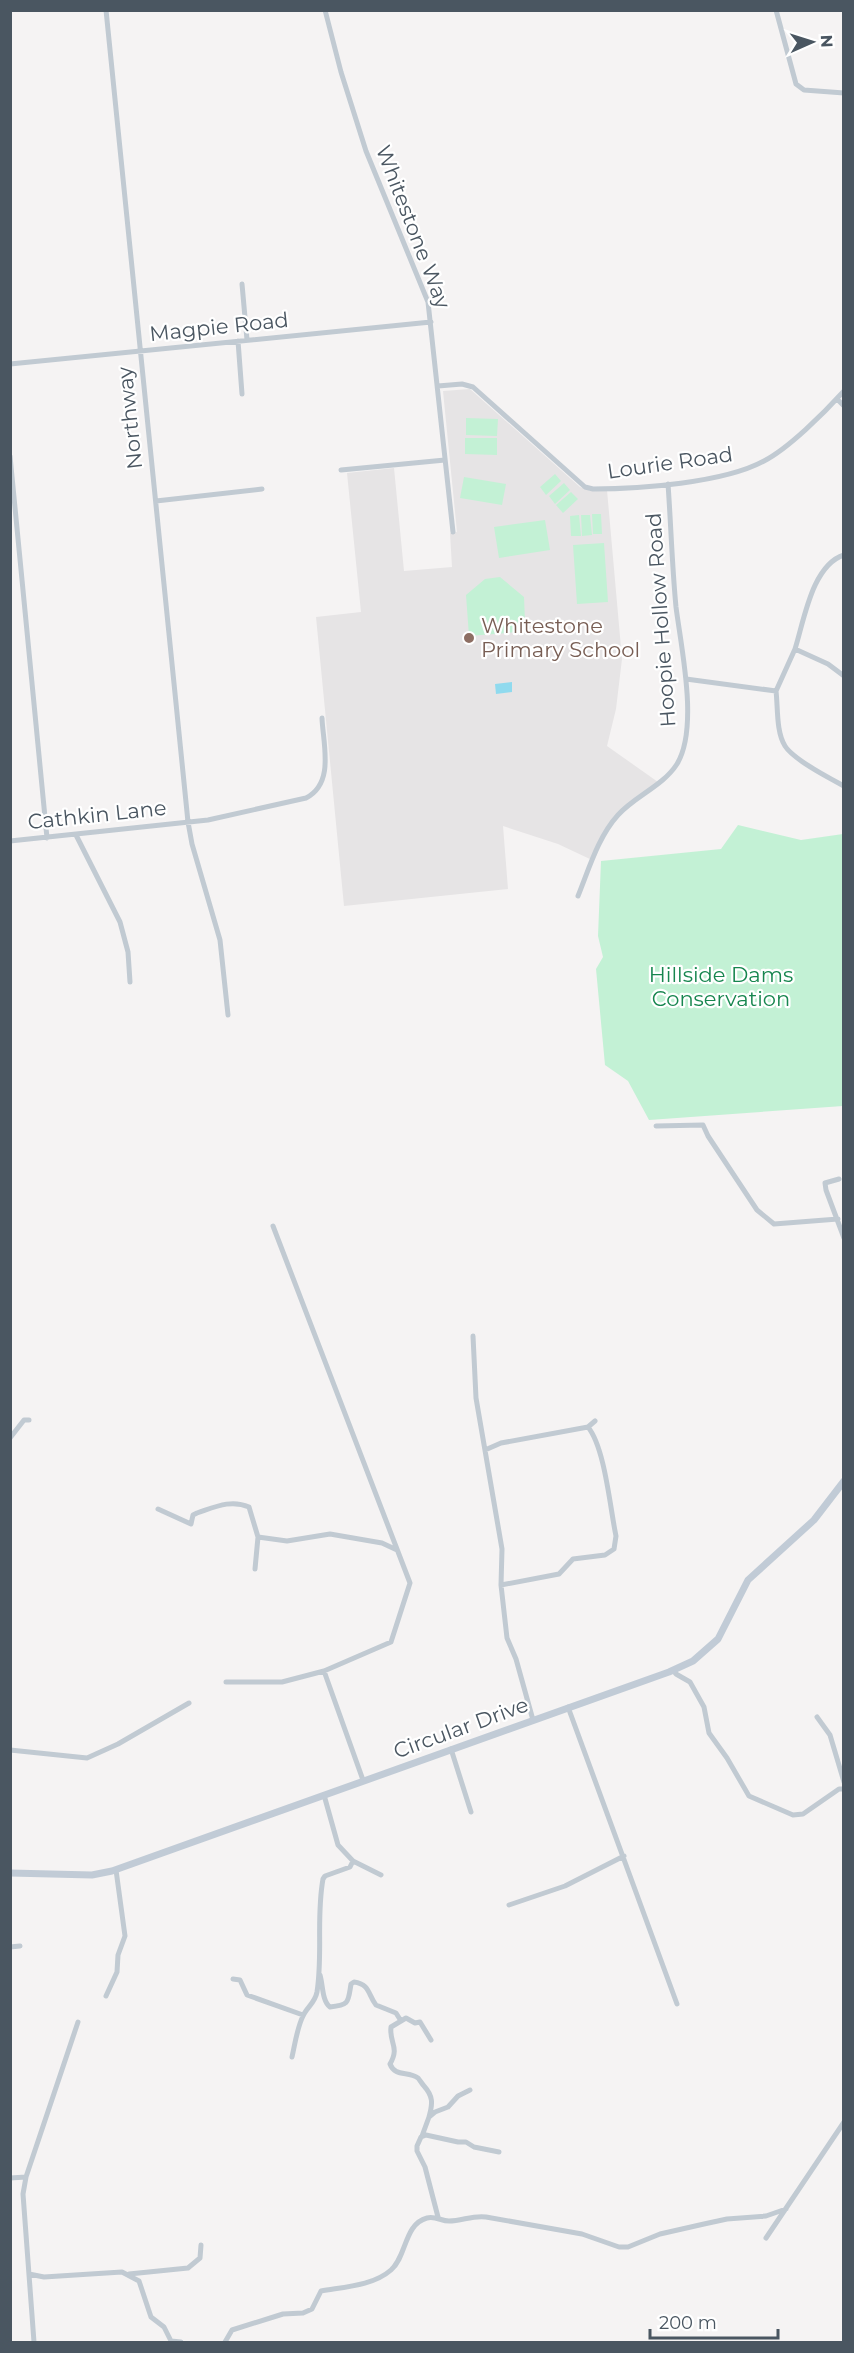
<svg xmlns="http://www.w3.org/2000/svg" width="854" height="2353" viewBox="0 0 854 2353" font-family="Montserrat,sans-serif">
<rect width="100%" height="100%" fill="#f5f3f3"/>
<!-- education -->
<path fill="#e6e4e5" d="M 470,389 L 580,487 L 591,491 L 607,490 L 622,659 L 616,709 L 607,746 L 658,782 L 618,813 L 592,860 L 558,844 L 503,826 L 508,889 L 344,906 L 316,617 L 361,612 L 347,473 L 394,468 L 404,571 L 452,567 L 450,533 L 457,532 L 443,391 Z"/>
<!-- green -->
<path fill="#c3f1d5" d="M 466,418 L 498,419 L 497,436 L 466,435 Z
M 465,438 L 497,438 L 497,455 L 465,454 Z
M 555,474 L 561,481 L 546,495 L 540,487 Z
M 464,477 L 506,484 L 502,505 L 460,498 Z
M 564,483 L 570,490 L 555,504 L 549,496 Z
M 571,492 L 578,499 L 563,513 L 556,505 Z
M 592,514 L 601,514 L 602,534 L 593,534 Z
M 579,515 L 581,536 L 571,536 L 570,516 Z
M 581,515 L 590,515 L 592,535 L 582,536 Z
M 545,520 L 550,550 L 499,558 L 494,527 Z
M 604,543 L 608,602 L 577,604 L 573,545 Z
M 500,577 L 524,597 L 525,621 L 518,632 L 469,636 L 466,595 L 485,579 Z
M 738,825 L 801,840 L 843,834 L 843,1106 L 649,1120 L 628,1081 L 605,1065 L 596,969 L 603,957 L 598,936 L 601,861 L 721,849 Z"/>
<!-- water -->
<path fill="#90daee" d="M 512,682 L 512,692 L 496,694 L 495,684 Z"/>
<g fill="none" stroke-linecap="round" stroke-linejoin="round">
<!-- street -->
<path stroke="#c1cad2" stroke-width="5" d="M 106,10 L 188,822 L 192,844 L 220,940 L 228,1015
M 325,10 L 341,72 L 366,151 L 428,302 L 453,532
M 776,10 L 796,84 L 804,90 L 844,93
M 242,284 L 247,340
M 238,341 L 242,394
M 10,364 L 431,322
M 438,386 L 462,384 L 473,387 L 585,487 L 593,489 C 639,489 724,483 764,461 C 789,448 824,413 844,391
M 837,399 L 844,406
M 10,456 L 47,838
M 341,470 L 445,460
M 156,501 L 262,489
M 795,649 C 804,621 812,565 844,555
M 686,679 L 776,691
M 776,691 C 778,707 776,732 785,746 C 794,760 829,778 844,786
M 776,691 L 795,649 L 828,664 L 844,676
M 76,835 L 120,922 L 128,952 L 130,982
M 10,841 L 208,820 L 306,798 C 335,783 323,744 322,718
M 578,896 C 589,869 598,837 618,815 C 635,796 663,786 677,764 C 699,728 681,647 676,607 C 672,566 671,525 668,484
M 656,1126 L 703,1125 L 708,1136 L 757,1210 L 774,1224 L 838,1219
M 839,1179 L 825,1183 L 826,1190 L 844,1238
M 473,1336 L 476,1398 L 502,1549 L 501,1585 L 507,1638 L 516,1659 L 533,1720
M 10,1438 L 24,1420 L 29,1420
M 485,1450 L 501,1443 L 588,1427 L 595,1421
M 158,1509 L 191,1524 L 193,1515 L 197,1513 C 215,1507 231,1499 249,1507 L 258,1537 L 287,1541 L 330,1534 L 382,1543 L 397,1550
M 255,1569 L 258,1537
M 501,1585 L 559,1574 L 573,1559 L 605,1555 L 614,1549 L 616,1536 C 610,1508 605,1448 588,1427
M 673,1670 L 676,1674 L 690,1682 L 704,1707 L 709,1733 L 727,1758 L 749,1796 L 793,1815 L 803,1814 L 839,1789 L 844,1789
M 324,1671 L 363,1780
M 226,1682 L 282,1682 L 324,1671 L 391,1642 L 410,1583 L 273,1226
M 568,1707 L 677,2004
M 817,1717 L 830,1735 L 844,1782
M 451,1749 L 471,1812
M 10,1750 L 87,1758 L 118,1744 L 189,1703
M 324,1795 L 338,1845 L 353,1861 L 381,1875
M 509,1905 L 565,1886 L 624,1856
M 10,1947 L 20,1946
M 320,1975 C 323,1985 322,2001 330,2007 C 350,2005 348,2002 351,1984 L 354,1982 C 370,1984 368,1995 376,2005 L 396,2013 L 401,2021
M 233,1979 L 240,1980 L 247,1995 L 303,2015
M 106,1996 L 117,1972 L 118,1955 L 125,1936 L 116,1870
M 292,2057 C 295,2044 297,2028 303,2016 C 307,2007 315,2003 317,1992 C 323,1954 316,1917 323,1879 L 325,1876 L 350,1867 L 353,1861
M 429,2117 C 433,2103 433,2096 424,2086 C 423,2085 419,2079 418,2078 C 408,2071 395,2077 390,2064 C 400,2047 389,2043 391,2027 L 406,2018 L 415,2023 L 420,2022 L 431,2040
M 422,2136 L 429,2117 L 435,2112 L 448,2107 L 458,2096 L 470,2090
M 10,2178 L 26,2177
M 438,2217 L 425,2167 L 417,2151 L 417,2146 L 421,2137 L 426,2135 L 458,2142 L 466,2142 L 474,2147 L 499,2152
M 766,2238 L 844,2122
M 29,2274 L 44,2277 L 122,2272 L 139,2281 L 151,2317 L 164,2327 L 171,2341 L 181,2342
M 129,2274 L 188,2268 L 200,2258 L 201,2245
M 34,2342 L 23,2194 L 26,2177 L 78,2022
M 225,2342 L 232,2330 L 283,2314 L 303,2313 L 312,2309 L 321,2291 C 343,2287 373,2286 391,2270 C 407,2256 404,2224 427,2218 C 436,2216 441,2221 449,2221 C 462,2221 473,2215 486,2217 L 582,2234 L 619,2247 L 628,2247 L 660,2234 L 704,2224 L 727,2219 L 766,2216 L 786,2209"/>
<!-- secondary -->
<path stroke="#c1cbd6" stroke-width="7" d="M 10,1873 L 92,1875 L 112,1871 L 669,1672 L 693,1661 L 718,1639 L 748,1580 L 814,1520 L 844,1481"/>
</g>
<!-- markers -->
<circle fill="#8d6e63" stroke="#fff" stroke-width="2" cx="469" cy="638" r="6"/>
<g text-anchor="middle" stroke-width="4.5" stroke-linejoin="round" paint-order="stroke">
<!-- street labels -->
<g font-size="21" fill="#4a5661" stroke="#fff">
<text transform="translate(413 227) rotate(69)" y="7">Whitestone Way</text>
<text transform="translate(219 327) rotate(-6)" y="7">Magpie Road</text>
<text transform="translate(130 418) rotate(-96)" y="7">Northway</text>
<text transform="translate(670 463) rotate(-8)" y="7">Lourie Road</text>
<text transform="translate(661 620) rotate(-94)" y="7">Hoopie Hollow Road</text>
<text transform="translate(97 815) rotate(-6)" y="7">Cathkin Lane</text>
<text transform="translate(461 1728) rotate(-20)" y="7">Circular Drive</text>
</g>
<!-- education labels -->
<g font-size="21" fill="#785e54" stroke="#fff" text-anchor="start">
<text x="481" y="633">Whitestone<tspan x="481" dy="24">Primary School</tspan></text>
</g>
<!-- park labels -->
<g font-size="21" fill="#17864f" stroke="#fff">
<text x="721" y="982">Hillside Dams<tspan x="721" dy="24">Conservation</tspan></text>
</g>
</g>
<!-- border -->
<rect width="854" height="2353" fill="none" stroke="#4a5661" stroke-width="24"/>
<!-- north arrow -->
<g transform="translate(812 42) rotate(87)" stroke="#ffffff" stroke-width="4.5" paint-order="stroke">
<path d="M0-4.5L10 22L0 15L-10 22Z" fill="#4a5661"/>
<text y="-9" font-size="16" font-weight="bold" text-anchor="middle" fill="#4a5661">N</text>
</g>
<!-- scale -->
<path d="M650 2329v9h128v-9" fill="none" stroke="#4a5661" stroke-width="3"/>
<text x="659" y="2329" font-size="18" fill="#4a5661" stroke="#ffffff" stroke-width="4.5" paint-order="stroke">200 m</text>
</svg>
